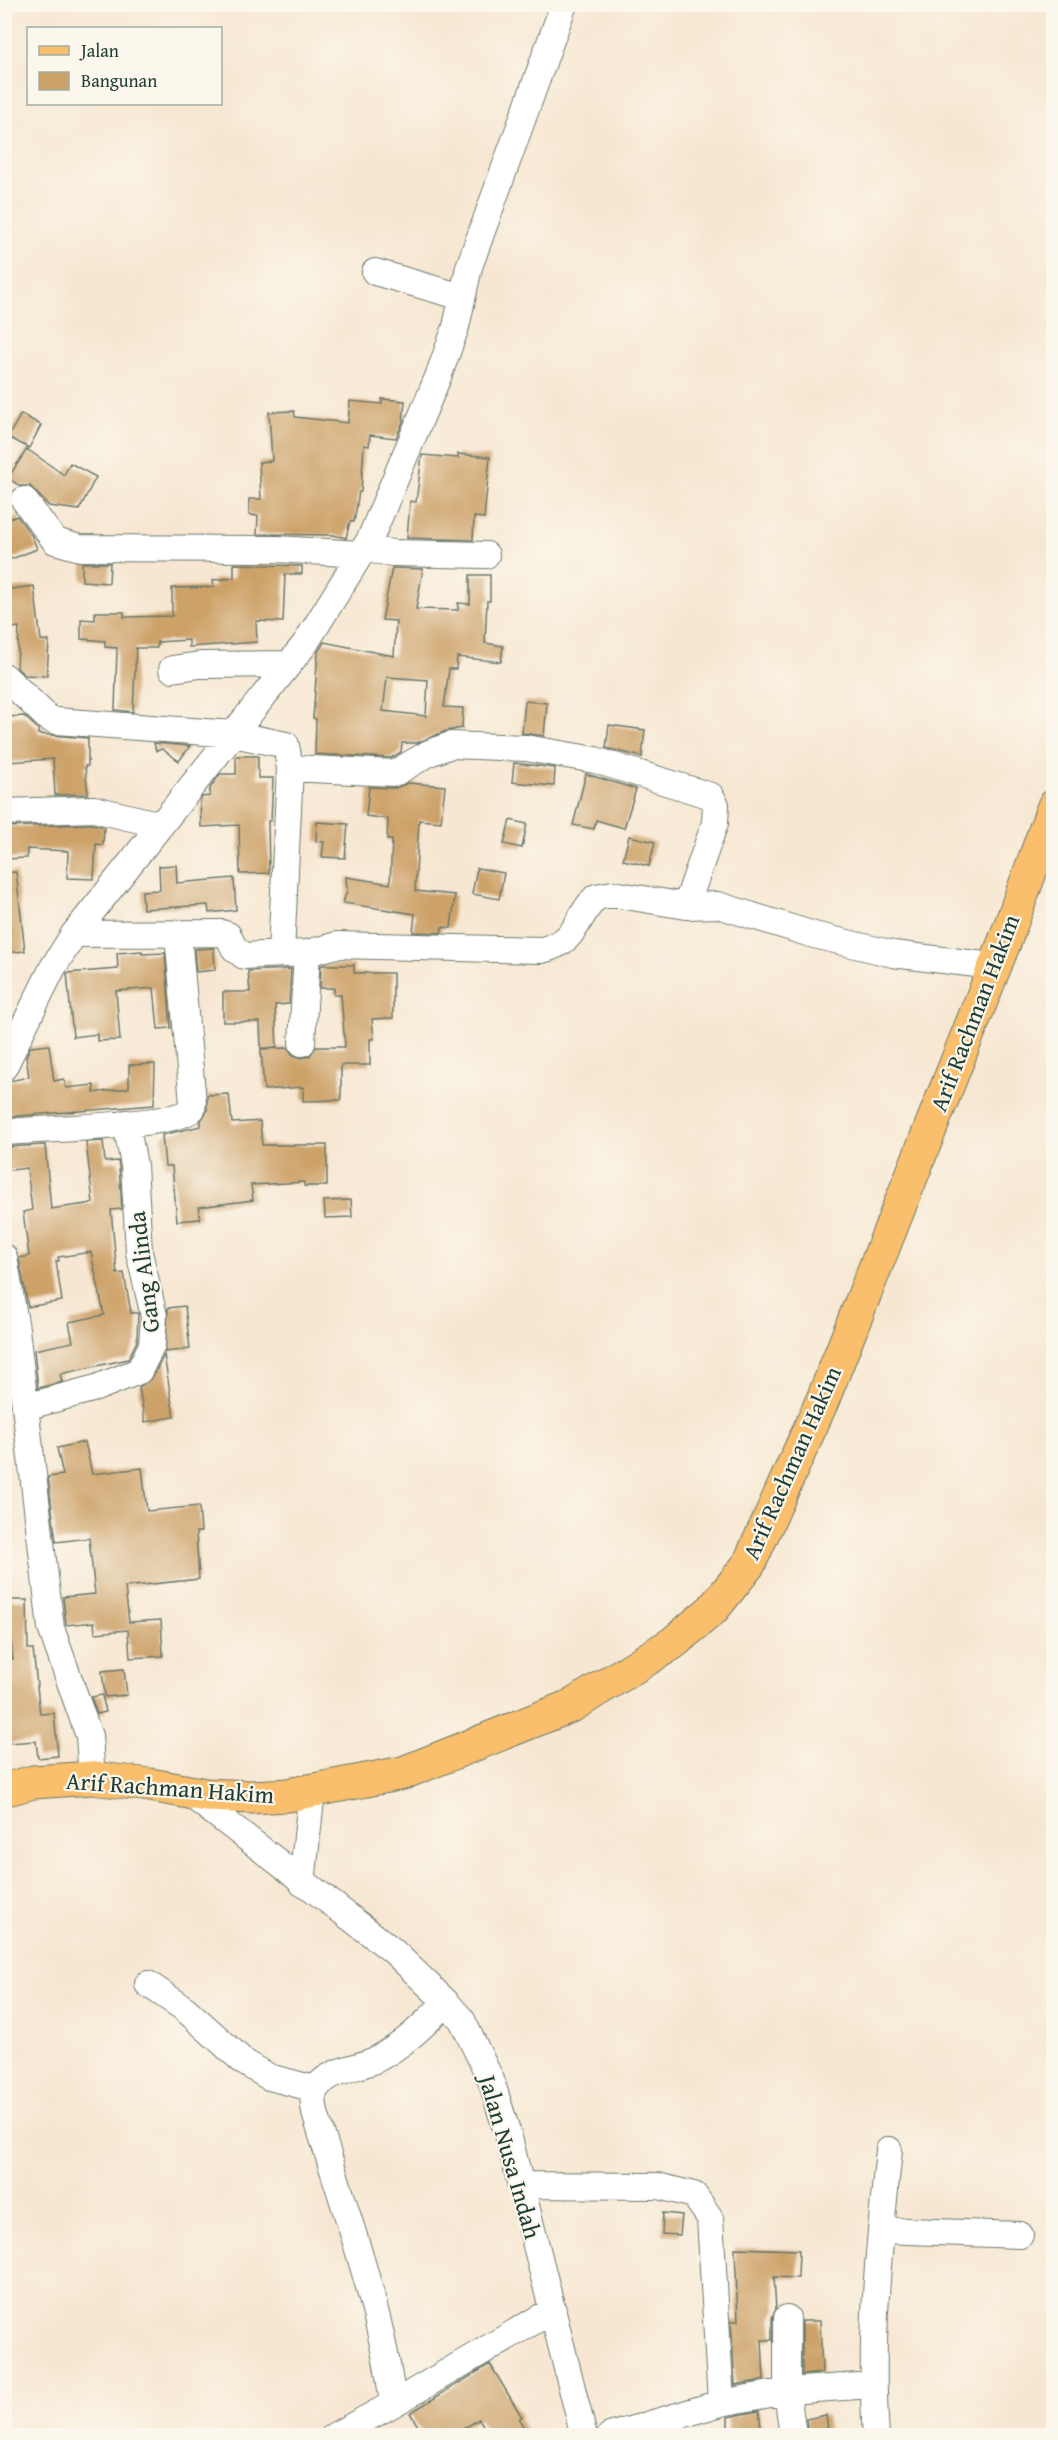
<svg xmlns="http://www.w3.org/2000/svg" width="1058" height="2440" viewBox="0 0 1058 2440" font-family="'Gentium Book Plus',serif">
<rect width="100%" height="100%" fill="#fbf7ec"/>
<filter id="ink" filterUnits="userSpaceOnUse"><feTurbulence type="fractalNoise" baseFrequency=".0167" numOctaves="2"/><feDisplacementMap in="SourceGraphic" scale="12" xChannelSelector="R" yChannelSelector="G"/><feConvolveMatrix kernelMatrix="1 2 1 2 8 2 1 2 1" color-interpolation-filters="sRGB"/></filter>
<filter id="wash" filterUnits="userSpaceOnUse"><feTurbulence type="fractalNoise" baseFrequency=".008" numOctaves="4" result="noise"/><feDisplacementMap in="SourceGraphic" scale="24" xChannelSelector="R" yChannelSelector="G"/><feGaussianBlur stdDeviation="1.35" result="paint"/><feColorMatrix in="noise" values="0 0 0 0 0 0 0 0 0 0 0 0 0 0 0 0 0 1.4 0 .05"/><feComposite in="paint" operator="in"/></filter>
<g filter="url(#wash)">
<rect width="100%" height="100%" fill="#f7e7d2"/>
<g id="blocks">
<!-- building -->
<path fill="#cda269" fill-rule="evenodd" d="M 382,399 L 405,401 L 403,422 L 396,438 L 370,435 L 369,446 L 364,445 L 361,492 L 359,492 L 354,522 L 350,521 L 346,538 L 333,535 L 257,534 L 258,516 L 249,515 L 249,499 L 261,499 L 259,462 L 272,461 L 269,412 L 294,411 L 295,417 L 348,423 L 350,401 L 382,404 Z
M 21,414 L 41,425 L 29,448 L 8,437 Z
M 27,449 L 64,475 L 70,463 L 96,477 L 79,510 L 49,506 L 30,486 L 20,486 L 8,478 Z
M 458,454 L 490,457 L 484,518 L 474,517 L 473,540 L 407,538 L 410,501 L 416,502 L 422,455 L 458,458 Z
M 17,516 L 32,536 L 37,549 L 4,562 L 4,521 Z
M 82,563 L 110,563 L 109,583 L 82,581 Z
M 234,564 L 302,566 L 302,574 L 285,574 L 283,622 L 256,621 L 257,642 L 189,647 L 189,640 L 157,642 L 157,648 L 136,648 L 133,712 L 115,710 L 117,648 L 105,647 L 105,641 L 81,639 L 81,619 L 95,620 L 95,612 L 124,612 L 124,617 L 172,616 L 172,588 L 214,587 L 213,580 L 234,578 Z
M 392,568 L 423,569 L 416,609 L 458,610 L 458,603 L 470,604 L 470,575 L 490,575 L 490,601 L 487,601 L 485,643 L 503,646 L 501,662 L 457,657 L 456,669 L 449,669 L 444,707 L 463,708 L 462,728 L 446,731 L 417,743 L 402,743 L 401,752 L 391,758 L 315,754 L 316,719 L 313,718 L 318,652 L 324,642 L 394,656 L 396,621 L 382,620 ZM 387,677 L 428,680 L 426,716 L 383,711 Z
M 34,586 L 41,640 L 49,641 L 47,676 L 24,675 L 17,668 L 19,627 L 12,628 L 10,613 L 4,613 L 4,590 Z
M 525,701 L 547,703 L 544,736 L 522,733 Z
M 24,716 L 38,729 L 38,734 L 88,738 L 88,766 L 85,766 L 88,794 L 55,795 L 53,759 L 8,762 L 5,717 Z
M 609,725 L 645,730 L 642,757 L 606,748 Z
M 154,743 L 190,746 L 179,761 L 162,749 L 156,751 Z
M 236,756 L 258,756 L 258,778 L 273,778 L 271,821 L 268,821 L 269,873 L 240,874 L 239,825 L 201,827 L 200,800 L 202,797 L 210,796 L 210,788 L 220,774 L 236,774 Z
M 514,763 L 555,768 L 554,786 L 512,782 Z
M 586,774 L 636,789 L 624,828 L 596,820 L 594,829 L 573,825 Z
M 408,783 L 445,786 L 441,822 L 419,820 L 415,891 L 455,895 L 451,928 L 442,927 L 441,933 L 413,932 L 415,914 L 343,903 L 347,891 L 346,877 L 390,884 L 392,840 L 387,840 L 388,819 L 366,816 L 369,787 L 395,788 Z
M 510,820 L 527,824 L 522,848 L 504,844 Z
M 317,822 L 348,824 L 345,858 L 322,857 L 324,842 L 316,841 Z
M 92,824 L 104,827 L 103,845 L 96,844 L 94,879 L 67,878 L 68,851 L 27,849 L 27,858 L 4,859 L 4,827 Z
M 629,836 L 655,842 L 649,866 L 623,860 Z
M 176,865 L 177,883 L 234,878 L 236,910 L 209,913 L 208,905 L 143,909 L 142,891 L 160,890 L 159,866 Z
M 477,868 L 504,873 L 499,899 L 472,894 Z
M 16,872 L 25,951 L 4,953 L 4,873 Z
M 214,948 L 215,970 L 196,972 L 194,949 Z
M 142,951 L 142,954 L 165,953 L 171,1028 L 158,1029 L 154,988 L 116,991 L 120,1040 L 97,1041 L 97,1034 L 73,1037 L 67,973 L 118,969 L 117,953 Z
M 321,965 L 354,965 L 354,973 L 393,973 L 393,1018 L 372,1019 L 374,1039 L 370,1039 L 370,1065 L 341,1065 L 341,1100 L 303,1101 L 303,1087 L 264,1090 L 261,1049 L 288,1048 L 293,1055 L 302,1058 L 309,1056 L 316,1047 L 345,1047 L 341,995 L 334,995 L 334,988 L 320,988 Z
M 291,969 L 289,1004 L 275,1005 L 277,1048 L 261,1048 L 260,1022 L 223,1022 L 223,992 L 250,992 L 248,971 Z
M 49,1045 L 54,1081 L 64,1079 L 66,1088 L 94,1085 L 94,1093 L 129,1088 L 129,1065 L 155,1064 L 154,1105 L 5,1117 L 4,1082 L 29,1077 L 26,1057 L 30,1047 Z
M 229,1094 L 232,1123 L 260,1121 L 262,1145 L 327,1145 L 327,1186 L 304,1186 L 304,1182 L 251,1185 L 253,1200 L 199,1207 L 200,1219 L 177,1221 L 172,1166 L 165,1166 L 162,1135 L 201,1126 L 201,1120 L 207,1111 L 207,1095 Z
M 103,1141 L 105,1162 L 118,1161 L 119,1167 L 122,1209 L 111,1210 L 117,1274 L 124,1273 L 131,1313 L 138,1313 L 137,1341 L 128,1359 L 60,1374 L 62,1382 L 38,1388 L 34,1350 L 73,1342 L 69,1322 L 104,1315 L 91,1252 L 58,1257 L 59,1261 L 56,1261 L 62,1301 L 28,1307 L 19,1258 L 29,1256 L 23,1212 L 32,1210 L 27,1168 L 4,1171 L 4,1147 L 45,1145 L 51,1209 L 93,1203 L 86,1142 Z
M 351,1200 L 352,1217 L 325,1218 L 324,1201 Z
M 185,1306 L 190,1349 L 165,1352 L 168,1308 Z
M 164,1355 L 174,1417 L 145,1422 L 139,1387 L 152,1378 Z
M 85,1442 L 92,1474 L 142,1468 L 147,1511 L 199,1506 L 201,1532 L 196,1532 L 199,1579 L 125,1587 L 129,1622 L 161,1620 L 163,1656 L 130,1658 L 128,1630 L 95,1633 L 94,1622 L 66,1625 L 63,1597 L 95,1594 L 89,1538 L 56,1542 L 48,1477 L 63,1475 L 57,1448 Z
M 4,1600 L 27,1600 L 28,1649 L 33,1649 L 40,1714 L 54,1713 L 58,1756 L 38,1758 L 36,1741 L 8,1743 L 4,1660 L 13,1659 L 9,1622 L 4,1622 Z
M 124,1669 L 127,1695 L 105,1697 L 102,1671 Z
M 102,1695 L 106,1712 L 97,1714 L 91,1697 Z
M 663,2213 L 682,2215 L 680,2235 L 662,2234 Z
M 735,2248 L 799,2250 L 798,2278 L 774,2277 L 776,2309 L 772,2318 L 772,2340 L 762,2340 L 764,2380 L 735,2385 L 731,2321 L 738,2321 Z
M 802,2321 L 820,2321 L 822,2373 L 802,2375 Z
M 490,2364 L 522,2417 L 519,2419 L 529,2436 L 490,2436 L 479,2419 L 452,2436 L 424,2436 L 410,2413 Z
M 759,2411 L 762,2436 L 728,2436 L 728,2417 Z
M 826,2415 L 829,2436 L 808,2436 L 806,2419 Z"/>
</g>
</g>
<g filter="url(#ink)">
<use href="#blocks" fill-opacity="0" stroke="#6b786b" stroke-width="1.5"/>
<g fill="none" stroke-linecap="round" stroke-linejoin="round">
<defs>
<path id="minor" d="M 375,272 L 462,297
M 24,500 L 55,541 L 80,548 L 276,549 L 361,554
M 364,549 L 393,553 L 486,555
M 172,669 L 200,665 L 289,664
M 4,676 L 48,718 L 56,721 L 233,734 L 286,745 L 290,768 L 281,954
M 290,768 L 395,773 L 429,753 L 451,745 L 526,748 L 595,760 L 711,796 L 716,805 L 715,823 L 686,906
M 4,812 L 94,809 L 161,825
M 74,934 L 222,933 L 228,935 L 234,948 L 244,956 L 307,953 L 337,945 L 542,950 C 580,940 574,919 596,897 L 613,894 L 686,906 L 718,905 L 814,935 L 893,954 L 993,966
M 302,1043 L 307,953
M 4,1067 L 52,969 L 74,934 L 305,644 L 370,539 L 438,377 L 456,327 L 469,267 L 564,4
M 4,1132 C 36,1129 175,1127 192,1109 L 193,1103 L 178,935
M 4,1257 L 16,1329 L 51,1628 L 89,1736 L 92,1778
M 25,1407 L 96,1388 L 139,1371 L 152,1345 L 154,1316 L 139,1252 L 134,1165 L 126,1123
M 186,1791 L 392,1950 L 446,2002 L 462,2020 L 491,2080 L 509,2138 L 584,2436
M 302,1883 L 312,1790
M 148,1984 L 185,2009 L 244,2062 L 269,2077 L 315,2089
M 446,2002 C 425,2024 403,2046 375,2060 C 355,2069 332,2069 317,2087 C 311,2094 314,2104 315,2113 C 344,2208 381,2305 393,2404 L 553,2310
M 520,2185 L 658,2186 L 694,2195 L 710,2218 L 721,2403
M 881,2230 L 1020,2235
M 787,2318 L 787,2391 L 793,2436
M 334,2436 L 393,2404
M 610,2436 L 721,2403 L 787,2391 L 872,2385
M 876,2436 C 869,2339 879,2246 889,2150"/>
<path id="primary" d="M 4,1790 L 33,1782 L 92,1778 L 150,1785 L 206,1795 L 252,1797 L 288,1795 L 403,1773 L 573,1705 L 673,1643 L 713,1609 L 749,1564 L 823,1399 L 1006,938 L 1054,806"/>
</defs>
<!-- minor casing -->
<use href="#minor" stroke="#6b786b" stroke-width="28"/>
<!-- primary casing -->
<use href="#primary" stroke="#6b786b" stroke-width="35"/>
<!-- minor -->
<use href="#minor" stroke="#fff" stroke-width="26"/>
<!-- primary -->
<use href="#primary" stroke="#f9bf6d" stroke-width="33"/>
</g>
</g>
<g text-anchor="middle" stroke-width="4.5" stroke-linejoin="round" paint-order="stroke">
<!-- street labels -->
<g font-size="24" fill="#1f3d34" stroke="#fbf7ec">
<text transform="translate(975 1013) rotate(-69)" y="8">Arif Rachman Hakim</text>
<text transform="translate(144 1272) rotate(-97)" y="8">Gang Alinda</text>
<text transform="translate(792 1463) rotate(-66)" y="8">Arif Rachman Hakim</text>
<text transform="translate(170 1788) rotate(4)" y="8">Arif Rachman Hakim</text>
<text transform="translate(510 2157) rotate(74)" y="8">Jalan Nusa Indah</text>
</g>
</g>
<!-- margin -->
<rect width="1058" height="2440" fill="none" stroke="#fbf7ec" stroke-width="24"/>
<!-- legend -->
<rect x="27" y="27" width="195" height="78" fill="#fbf7ec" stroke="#a3ada2" stroke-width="1.5"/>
<rect x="39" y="46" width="30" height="9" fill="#f9bf6d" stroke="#a3ada2" stroke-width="1.5"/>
<text x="81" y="57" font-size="18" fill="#1f3d34">Jalan</text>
<rect x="39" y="72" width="30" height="18" fill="#cda269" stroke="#a3ada2" stroke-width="1.5"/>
<text x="81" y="87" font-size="18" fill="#1f3d34">Bangunan</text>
</svg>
